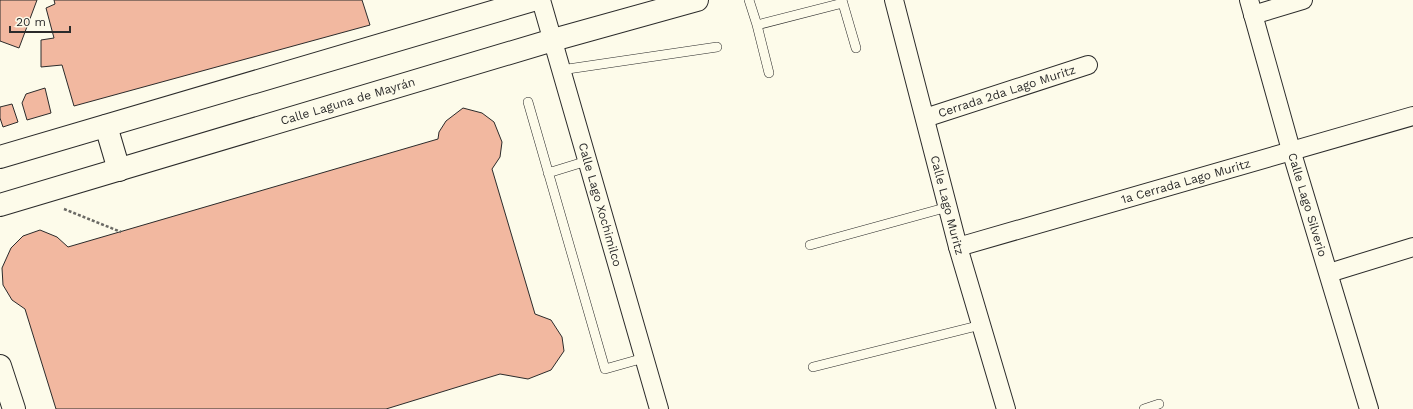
<svg xmlns="http://www.w3.org/2000/svg" width="1413" height="409" viewBox="0 0 1413 409" font-family="'Work Sans',sans-serif">
<rect width="100%" height="100%" fill="#fdfbea"/>
<!-- building -->
<path fill="#f2b8a0" stroke="#2b2b2b" d="M 0,0 L 37,0 L 19,48 L 0,41 Z
M 54,0 L 362,0 L 370,25 L 74,106 L 62,65 L 41,67 L 41,40 L 54,38 L 46,8 L 55,4 Z
M 45,88 L 51,113 L 27,120 L 22,103 L 26,94 Z
M 12,104 L 18,122 L 3,127 L 0,118 L 0,107 Z
M 463,108 L 482,113 L 494,122 L 502,142 L 500,157 L 492,169 L 535,314 L 551,320 L 562,337 L 564,351 L 551,370 L 528,379 L 500,374 L 386,409 L 56,409 L 25,309 L 12,300 L 3,285 L 2,268 L 11,248 L 23,236 L 40,230 L 57,237 L 68,247 L 438,139 L 439,132 L 446,121 Z"/>
<g fill="none" stroke-linecap="round" stroke-linejoin="round">
<defs>
<path id="service" d="M 749,0 L 757,25 L 843,3
M 842,0 L 856,48
M 757,25 L 769,73
M 561,70 L 717,47
M 528,102 L 605,369 L 644,358
M 548,173 L 587,161
M 810,245 L 948,207
M 813,367 L 981,325
M 1144,409 L 1159,404"/>
<g id="minor">
<path id="s1" d="M 541,0 L 659,409"/>
<path id="s2" d="M 894,0 L 958,247 L 1006,409"/>
<path id="s3" d="M 1249,0 L 1291,150 L 1369,409"/>
<path d="M 1253,15 L 1303,0"/>
<path id="s4" d="M 925,118 L 1088,65"/>
<path id="s5" d="M 958,247 L 1413,116"/>
<path d="M 1329,273 L 1413,247"/>
</g>
<g id="tertiary">
<path d="M 106,126 L 119,170"/>
<path d="M 0,157 L 533,0"/>
<path id="s6" d="M 0,205 L 553,40 L 697,0"/>
<path d="M 0,366 L 14,409"/>
</g>
</defs>
<!-- service casing -->
<use href="#service" stroke="#2b2b2b" stroke-width="10"/>
<!-- minor casing -->
<use href="#minor" stroke="#2b2b2b" stroke-width="20"/>
<!-- tertiary casing -->
<use href="#tertiary" stroke="#2b2b2b" stroke-width="24"/>
<!-- path -->
<path stroke="#6a6964" stroke-width="2.5" stroke-dasharray="3 2" stroke-linecap="butt" d="M 64,209 L 121,232"/>
<!-- service -->
<use href="#service" stroke="#fdfbea" stroke-width="9"/>
<!-- minor -->
<use href="#minor" stroke="#fdfbea" stroke-width="18"/>
<!-- tertiary -->
<use href="#tertiary" stroke="#fdfbea" stroke-width="22"/>
</g>
<g text-anchor="middle" stroke-width="3" stroke-linejoin="round" paint-order="stroke">
<!-- street labels -->
<g font-size="12" fill="#2b2b2b" stroke="#fdfbea">
<text dy="4" stroke="none"><textPath href="#s4" startOffset="86">Cerrada 2da Lago Muritz</textPath></text>
<text dy="4" stroke="none"><textPath href="#s6" startOffset="363">Calle Laguna de Mayrán</textPath></text>
<text dy="4" stroke="none"><textPath href="#s5" startOffset="237">1a Cerrada Lago Muritz</textPath></text>
<text dy="4" stroke="none"><textPath href="#s1" startOffset="213">Calle Lago Xochimilco</textPath></text>
<text dy="4" stroke="none"><textPath href="#s2" startOffset="212">Calle Lago Muritz</textPath></text>
<text dy="4" stroke="none"><textPath href="#s3" startOffset="213">Calle Lago Silverio</textPath></text>
</g>
</g>
<!-- scale -->
<path d="M10 26v6h60v-6" fill="none" stroke="#2b2b2b" stroke-width="2"/>
<text x="16" y="26" font-size="12" fill="#2b2b2b" stroke="#fdfbea" stroke-width="3" paint-order="stroke">20 m</text>
</svg>
